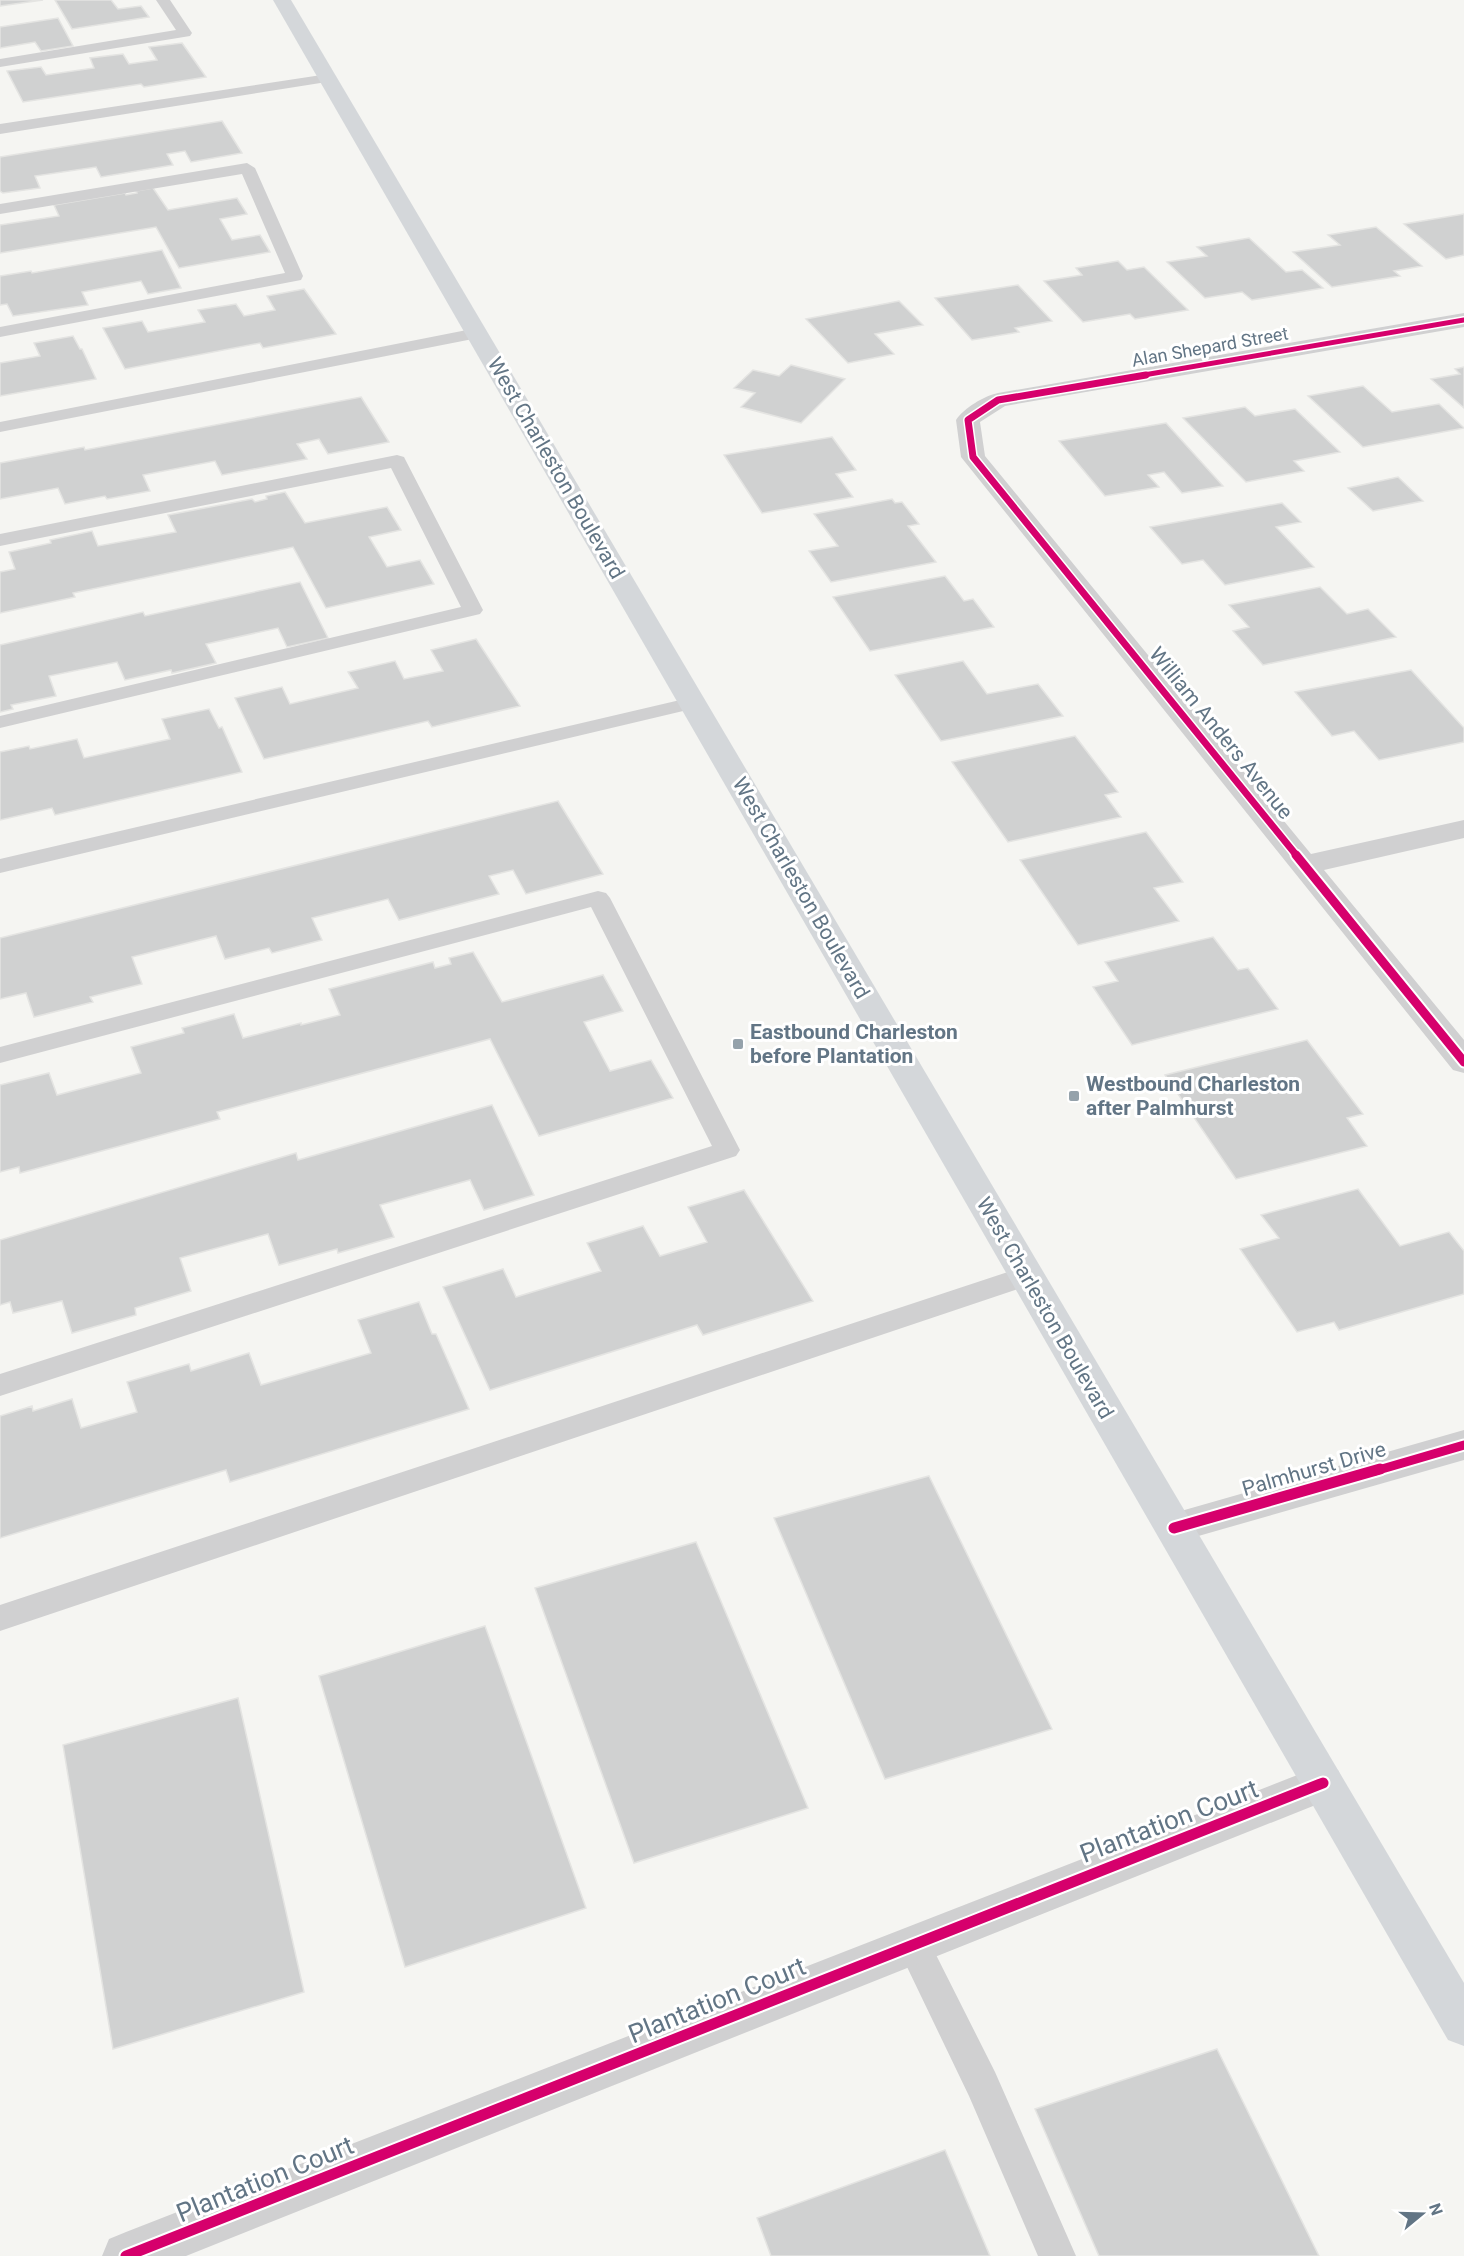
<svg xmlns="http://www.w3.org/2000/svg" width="1464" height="2256" viewBox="0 0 1464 2256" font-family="Roboto,sans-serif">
<rect width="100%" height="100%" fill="#f5f5f2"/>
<!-- building -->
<path fill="#d0d1d1" stroke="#e4e4e2" stroke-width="1.5" d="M 0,0 L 43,0 L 0,6 Z
M 55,0 L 111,0 L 118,9 L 141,6 L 149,17 L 72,29 Z
M 58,18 L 73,46 L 41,51 L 35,42 L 0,48 L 0,27 Z
M 182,43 L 206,77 L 144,87 L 141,84 L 23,102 L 7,71 L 41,67 L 46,75 L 94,68 L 90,58 L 123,54 L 129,64 L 157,60 L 149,47 Z
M 222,121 L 242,153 L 191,162 L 185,151 L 167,154 L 173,165 L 101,177 L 96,167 L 35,176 L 40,188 L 3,193 L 0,191 L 0,157 Z
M 153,188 L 168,210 L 237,198 L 247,214 L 220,219 L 232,240 L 260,235 L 270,252 L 179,268 L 156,227 L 0,253 L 0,225 L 59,216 L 54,205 L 125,193 L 126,195 L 137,193 L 136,191 Z
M 1464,214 L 1464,255 L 1446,259 L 1404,224 Z
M 1376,227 L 1422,266 L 1394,271 L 1400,276 L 1332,287 L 1293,252 L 1340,245 L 1328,235 Z
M 1249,238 L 1286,272 L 1302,270 L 1323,288 L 1252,300 L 1242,292 L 1205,298 L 1167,262 L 1207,256 L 1197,247 Z
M 162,250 L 181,288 L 148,294 L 141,281 L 82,292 L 88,305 L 13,316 L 7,304 L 0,305 L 0,276 L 31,271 L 32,273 Z
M 1118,261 L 1127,270 L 1144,267 L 1188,310 L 1135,319 L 1130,314 L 1083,322 L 1044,281 L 1082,275 L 1076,268 Z
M 1018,285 L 1052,321 L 1015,328 L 1019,332 L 972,340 L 935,298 Z
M 304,289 L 336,334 L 263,348 L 260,343 L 125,369 L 103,328 L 142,321 L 148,332 L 205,322 L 198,310 L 236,304 L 244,316 L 275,310 L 267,296 Z
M 899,301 L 923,325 L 875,334 L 894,354 L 848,363 L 806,319 Z
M 73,336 L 80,349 L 82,349 L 96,379 L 0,396 L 0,363 L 40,356 L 34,343 Z
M 791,365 L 845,379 L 801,423 L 741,407 L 755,393 L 734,388 L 753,370 L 779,376 Z
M 1464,367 L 1464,408 L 1431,379 L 1460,374 L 1455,369 Z
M 1363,386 L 1392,412 L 1439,404 L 1464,428 L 1363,447 L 1308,396 Z
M 361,397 L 389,442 L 328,454 L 319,439 L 297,444 L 307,459 L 222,475 L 215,461 L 143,475 L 150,491 L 107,499 L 105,496 L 65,504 L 58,488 L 0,499 L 0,463 L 84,447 L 85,450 Z
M 1245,407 L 1255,416 L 1295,409 L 1340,452 L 1294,461 L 1304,471 L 1246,482 L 1183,418 Z
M 1166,423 L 1223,486 L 1182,493 L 1164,472 L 1148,475 L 1159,487 L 1105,496 L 1059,441 Z
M 832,437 L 856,470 L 836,474 L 853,497 L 762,513 L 724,455 Z
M 1398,477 L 1423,501 L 1373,511 L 1348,488 Z
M 285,492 L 305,523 L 387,507 L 401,530 L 369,537 L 387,567 L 420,560 L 434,584 L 326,608 L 293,547 L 73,593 L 75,597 L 0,613 L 0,572 L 15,569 L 9,552 L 51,543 L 50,540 L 92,531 L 98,546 L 176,532 L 168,515 L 252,499 L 255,502 L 267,499 L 266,496 Z
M 892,499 L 895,503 L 902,502 L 919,524 L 908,526 L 936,562 L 831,582 L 809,551 L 838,546 L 814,514 Z
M 1282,503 L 1301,522 L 1276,527 L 1314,567 L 1225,585 L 1203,560 L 1182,564 L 1150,527 Z
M 945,576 L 964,601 L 973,599 L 994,627 L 870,651 L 833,597 Z
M 300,582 L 328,638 L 287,647 L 278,628 L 206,644 L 216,663 L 172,673 L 171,670 L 125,680 L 117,662 L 49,676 L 56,696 L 11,705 L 13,709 L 0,712 L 0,645 L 143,612 L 145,616 Z
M 1320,587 L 1347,614 L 1368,609 L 1396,637 L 1263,665 L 1233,631 L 1249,627 L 1229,605 Z
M 476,639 L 520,706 L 432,727 L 428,721 L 264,759 L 235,698 L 282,687 L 290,704 L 358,688 L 348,672 L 395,661 L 404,679 L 443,671 L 431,650 Z
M 963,661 L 987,694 L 1038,684 L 1063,716 L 941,741 L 895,675 Z
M 1411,670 L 1464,728 L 1464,742 L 1379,760 L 1354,731 L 1332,736 L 1295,692 Z
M 209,709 L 219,728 L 222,727 L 242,772 L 55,815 L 52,808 L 0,820 L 0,752 L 29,746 L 30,749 L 77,739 L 84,758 L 170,739 L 162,719 Z
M 1075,736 L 1118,792 L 1105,795 L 1121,817 L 1008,842 L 952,762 Z
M 558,801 L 603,874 L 526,894 L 513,870 L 489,876 L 499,894 L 399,920 L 388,899 L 312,918 L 322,940 L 272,953 L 269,948 L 225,959 L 216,936 L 132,957 L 142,984 L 90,997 L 93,1002 L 34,1017 L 26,993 L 0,999 L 0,938 Z
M 1146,832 L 1183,882 L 1154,888 L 1179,921 L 1078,945 L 1020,860 Z
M 1213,937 L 1238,970 L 1248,968 L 1278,1009 L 1132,1045 L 1093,987 L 1118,981 L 1105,962 Z
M 473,952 L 502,1002 L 603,975 L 623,1011 L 584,1022 L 610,1071 L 651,1060 L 673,1098 L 539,1136 L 490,1039 L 217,1112 L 220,1119 L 20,1173 L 19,1167 L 0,1172 L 0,1085 L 49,1073 L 57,1095 L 141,1073 L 131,1047 L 184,1033 L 182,1028 L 234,1014 L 243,1038 L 301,1023 L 301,1025 L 340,1015 L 329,989 L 433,962 L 435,968 L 451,964 L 449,958 Z
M 1307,1040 L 1363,1114 L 1347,1118 L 1367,1146 L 1236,1179 L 1165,1075 Z
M 492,1105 L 534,1195 L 484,1210 L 470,1180 L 380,1205 L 394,1237 L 338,1253 L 337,1249 L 279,1265 L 268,1234 L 180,1258 L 191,1291 L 135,1308 L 136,1315 L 72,1333 L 62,1301 L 13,1313 L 10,1302 L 0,1305 L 0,1240 L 296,1153 L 298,1160 Z
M 1358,1189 L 1400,1246 L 1449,1232 L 1464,1251 L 1464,1294 L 1339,1330 L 1334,1322 L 1297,1332 L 1240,1249 L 1279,1238 L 1261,1215 Z
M 744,1190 L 813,1301 L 703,1335 L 697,1325 L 490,1390 L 443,1287 L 503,1269 L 516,1297 L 601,1271 L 587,1243 L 643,1226 L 660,1256 L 707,1242 L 688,1207 Z
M 419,1302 L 432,1334 L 436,1334 L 469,1409 L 230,1482 L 226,1470 L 0,1538 L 0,1416 L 32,1406 L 33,1411 L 72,1399 L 81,1428 L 137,1412 L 127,1382 L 189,1364 L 191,1371 L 249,1353 L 261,1385 L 371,1353 L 358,1320 Z
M 929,1476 L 1052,1729 L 885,1779 L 774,1518 Z
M 696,1542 L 808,1808 L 634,1863 L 535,1588 Z
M 485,1626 L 586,1908 L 405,1967 L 319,1676 Z
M 238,1698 L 304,1992 L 113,2049 L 63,1745 Z
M 1217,2049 L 1319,2256 L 1099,2256 L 1035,2109 Z
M 945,2150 L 990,2256 L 771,2256 L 757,2218 Z"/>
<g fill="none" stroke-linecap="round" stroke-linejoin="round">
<!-- service -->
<path fill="#d0d0d1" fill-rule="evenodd" d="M 156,0 L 170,0 L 192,33 L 190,36 L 0,67 L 0,59 L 176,30 Z
M 328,74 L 335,78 L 333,81 L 0,134 L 0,124 Z
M 247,163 L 255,168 L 303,276 L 301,280 L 0,337 L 0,327 L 285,273 L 242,174 L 0,214 L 0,204 Z
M 477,328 L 483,329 L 486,333 L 483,337 L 0,432 L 0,422 Z
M 397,455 L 404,457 L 406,461 L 483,610 L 480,614 L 0,728 L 0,716 L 461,607 L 391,468 L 0,546 L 0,534 Z
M 693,697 L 700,699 L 704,703 L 700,707 L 0,873 L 0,859 Z
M 598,891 L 606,893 L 610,898 L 740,1150 L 736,1156 L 0,1396 L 0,1374 L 712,1146 L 591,907 L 0,1063 L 0,1047 Z
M 1026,1266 L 1036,1269 L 1040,1276 L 1036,1283 L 0,1631 L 0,1605 Z
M 913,1928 L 925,1933 L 995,2072 L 1076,2256 L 1038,2256 L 969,2096 L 896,1944 L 901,1933 Z"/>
<!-- minor -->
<path fill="#d0d0d1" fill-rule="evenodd" d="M 1464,313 L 1464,327 L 1005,406 L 980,422 L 985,456 L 1311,854 L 1464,820 L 1464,838 L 1324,870 L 1464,1040 L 1464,1073 L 1453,1070 L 965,462 L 961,457 L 956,420 C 964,408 984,396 998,393 Z
M 1464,1430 L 1464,1460 L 1174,1543 L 1160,1539 L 1155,1528 L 1160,1517 L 1174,1513 Z
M 1323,1765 L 1338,1770 L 1344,1783 L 1338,1796 L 186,2256 L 102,2256 L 109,2239 L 126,2232 Z"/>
<!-- primary -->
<path fill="#d4d7da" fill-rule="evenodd" d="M 273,0 L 291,0 L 1464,1983 L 1464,2046 L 1448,2040 Z"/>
<defs>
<path id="cycleway-far3" d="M 1138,376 L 1464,320"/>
<path id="cycleway-far2" d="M 1146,375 L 998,400 L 968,420 L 973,457 L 1297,856"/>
<path id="cycleway-far1" d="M 1296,855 L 1464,1062
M 1375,1471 L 1464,1445"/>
<path id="cycleway" d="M 1174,1528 L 1380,1469
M 126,2256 L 1323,1783"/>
</defs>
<!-- cycleway-far3 casing -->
<use href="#cycleway-far3" stroke="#fff" stroke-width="8"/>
<!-- cycleway-far2 casing -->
<use href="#cycleway-far2" stroke="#fff" stroke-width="10"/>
<!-- cycleway-far1 casing -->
<use href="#cycleway-far1" stroke="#fff" stroke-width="13"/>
<!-- cycleway casing -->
<use href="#cycleway" stroke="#fff" stroke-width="15"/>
<!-- cycleway-far3 -->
<use href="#cycleway-far3" stroke="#d6006c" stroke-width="5"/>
<!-- cycleway-far2 -->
<use href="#cycleway-far2" stroke="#d6006c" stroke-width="7"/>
<!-- cycleway-far1 -->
<use href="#cycleway-far1" stroke="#d6006c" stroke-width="9"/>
<!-- cycleway -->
<use href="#cycleway" stroke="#d6006c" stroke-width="11"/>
</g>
<!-- markers -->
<g fill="#95a2ab" stroke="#fff" stroke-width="2">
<rect x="732" y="1038" width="12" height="12" rx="3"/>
<rect x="1068" y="1090" width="12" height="12" rx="3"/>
</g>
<g text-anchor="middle" stroke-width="6" stroke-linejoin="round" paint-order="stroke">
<!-- far-street labels -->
<g font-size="18" fill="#627585" stroke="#fff">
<text transform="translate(1210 347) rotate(-10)" y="6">Alan Shepard Street</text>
</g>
<!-- street labels -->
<g font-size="21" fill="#627585" stroke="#fff">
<text transform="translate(556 468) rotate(60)" y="7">West Charleston Boulevard</text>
<text transform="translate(1221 733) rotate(51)" y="7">William Anders Avenue</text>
<text transform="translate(801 888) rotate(60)" y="7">West Charleston Boulevard</text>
<text transform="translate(1045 1308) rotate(60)" y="7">West Charleston Boulevard</text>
<text transform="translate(1314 1469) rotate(-16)" y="7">Palmhurst Drive</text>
</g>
<!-- poi labels -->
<g font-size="21" font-weight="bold" fill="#627585" stroke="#fff" text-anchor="start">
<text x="750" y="1039">Eastbound Charleston<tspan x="750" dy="24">before Plantation</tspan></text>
<text x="1086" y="1091">Westbound Charleston<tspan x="1086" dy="24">after Palmhurst</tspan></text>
</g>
<!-- near-street labels -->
<g font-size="26" fill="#627585" stroke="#fff">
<text transform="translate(1169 1821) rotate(-21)" y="9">Plantation Court</text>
<text transform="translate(717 2000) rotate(-22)" y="9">Plantation Court</text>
<text transform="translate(265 2179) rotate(-22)" y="9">Plantation Court</text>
</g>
</g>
<!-- north arrow -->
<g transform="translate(1422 2214) rotate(71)" stroke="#ffffff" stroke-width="4.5" paint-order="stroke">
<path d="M0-4.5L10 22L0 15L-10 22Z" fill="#627585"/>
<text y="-9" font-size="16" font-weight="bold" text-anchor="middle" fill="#627585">N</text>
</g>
</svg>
